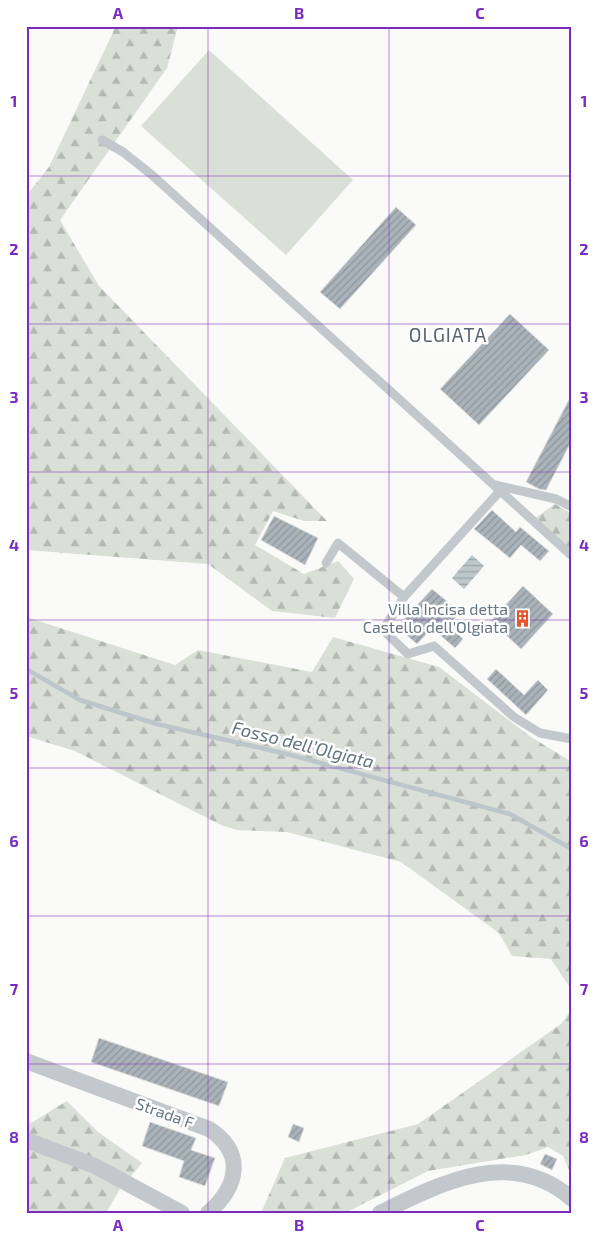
<svg xmlns="http://www.w3.org/2000/svg" width="598" height="1239" viewBox="0 0 598 1239" font-family="'Exo 2',sans-serif">
<defs>
<pattern id="forest-firs" width="22" height="20" patternUnits="userSpaceOnUse" patternTransform="scale(1.25)"><rect width="22" height="20" fill="#dadfd7"/><path d="M5 1l3.5 6h-7zM16 11l3.5 6h-7z" fill="#b4b9b4"/></pattern>
<pattern id="water-rules" width="6" height="5" patternUnits="userSpaceOnUse" patternTransform="scale(1.25)"><rect width="6" height="5" fill="#bbc7cb"/><path d="M0 2.5h6" fill="none" stroke="#9ca6aa"/></pattern>
<pattern id="building-hatch" width="6" height="6" patternUnits="userSpaceOnUse" patternTransform="scale(1.25)"><rect width="6" height="6" fill="#aab3b9"/><path d="M-1 1l2-2M0 6l6-6M5 7l2-2" fill="none" stroke="#8e969c"/></pattern>
</defs>
<rect width="100%" height="100%" fill="#fafaf8"/>
<!-- grass -->
<path fill="#dadfd7" d="M 209,50 L 353,180 L 286,255 L 141,126 Z"/>
<!-- forest -->
<path fill="url(#forest-firs)" d="M 116,26 L 178,26 L 167,68 L 60,220 L 99,286 L 327,521 L 304,521 L 273,511 L 255,545 L 304,574 L 338,561 L 354,579 L 335,618 L 272,611 L 208,564 L 26,550 L 26,196 L 49,167 Z
M 555,504 L 572,514 L 572,553 L 534,519 Z
M 26,617 L 175,665 L 198,650 L 312,672 L 333,637 L 439,667 L 531,737 L 572,762 L 572,996 L 569,986 L 551,959 L 512,956 L 499,933 L 401,862 L 287,832 L 237,830 L 221,825 L 75,751 L 26,736 Z
M 572,1009 L 572,1177 L 563,1156 L 548,1147 L 526,1155 L 428,1171 L 345,1213 L 261,1213 L 285,1158 L 418,1124 L 561,1024 Z
M 67,1101 L 98,1132 L 142,1163 L 120,1189 L 106,1213 L 26,1212 L 26,1118 L 31,1123 Z"/>
<!-- water -->
<path fill="url(#water-rules)" d="M 472,555 L 484,566 L 464,589 L 452,578 Z"/>
<g fill="none" stroke-linecap="round" stroke-linejoin="round">
<!-- stream -->
<path stroke="#bbc7cb" stroke-width="4.5" d="M 26,669 L 80,700 L 157,724 L 287,754 L 510,814 L 572,849"/>
</g>
<!-- building -->
<path fill="url(#building-hatch)" stroke="#dcdcda" d="M 396,207 L 416,225 L 340,309 L 320,292 Z
M 510,314 L 549,350 L 479,425 L 440,389 Z
M 572,394 L 572,440 L 546,490 L 539,489 L 526,482 Z
M 492,510 L 516,532 L 520,527 L 549,551 L 540,561 L 521,545 L 510,558 L 474,529 Z
M 274,516 L 318,538 L 305,565 L 261,540 Z
M 523,586 L 553,614 L 521,649 L 491,621 Z
M 432,589 L 460,612 L 449,625 L 463,639 L 455,648 L 432,628 L 417,644 L 397,627 Z
M 496,669 L 524,695 L 538,680 L 548,690 L 526,715 L 487,679 Z
M 99,1038 L 228,1082 L 219,1106 L 91,1062 Z
M 150,1122 L 196,1138 L 191,1150 L 215,1158 L 205,1186 L 179,1177 L 184,1161 L 142,1146 Z
M 293,1124 L 304,1128 L 299,1142 L 288,1137 Z
M 545,1154 L 557,1159 L 552,1170 L 540,1164 Z"/>
<g fill="none" stroke-linecap="round" stroke-linejoin="round">
<!-- service -->
<path stroke="#c3c8cc" stroke-width="9" d="M 102,140 L 123,152 L 152,175 L 572,556
M 495,485 L 556,499 L 572,507
M 500,491 L 404,597 L 383,630 L 408,654 L 434,646 L 514,717 L 540,733 L 572,739
M 326,563 L 338,543 L 404,597"/>
<!-- minor -->
<path stroke="#c3c8cc" stroke-width="16" d="M 26,1061 L 209,1129 C 246,1153 238,1187 208,1213
M 26,1140 L 95,1166 L 182,1213
M 380,1213 C 441,1183 512,1146 572,1199"/>
</g>
<!-- grid -->
<path fill="none" stroke="#7b2cbf" stroke-width="1" stroke-opacity="0.55" d="M 208,26 L 208,1213M 389,26 L 389,1213M 26,176 L 572,176M 26,324 L 572,324M 26,472 L 572,472M 26,620 L 572,620M 26,768 L 572,768M 26,916 L 572,916M 26,1064 L 572,1064"/>
<!-- icons -->
<defs>
<symbol id="building-bare" viewBox="-9 -9 18 18"><path d="M-4-6H4V6H1V3H-1V6H-4ZM-2.5-4.3h1.7v1.8h-1.7ZM.8-4.3h1.7v1.8H.8ZM-2.5-1h1.7V.8h-1.7ZM.8-1h1.7V.8H.8Z" fill="#e4572e" stroke="#fff" stroke-width="2.5" paint-order="stroke"/></symbol>
</defs>
<g fill-rule="evenodd">
<use href="#building-bare" x="510" y="606" width="25" height="25"/>
</g>
<g text-anchor="middle" stroke-width="5" stroke-linejoin="round" paint-order="stroke">
<!-- poi labels -->
<g font-size="16" fill="#657683" stroke="#fff" text-anchor="end">
<text x="508" y="615">Villa Incisa detta<tspan x="508" dy="18">Castello dell'Olgiata</tspan></text>
</g>
<!-- street labels -->
<g font-size="16" fill="#657683" stroke="#fff">
<text transform="translate(165 1113) rotate(20)" y="6">Strada F</text>
</g>
<!-- water labels -->
<g font-size="18" font-style="italic" fill="#60757c" stroke="#fff">
<text transform="translate(303 745) rotate(14)" y="6">Fosso dell’Olgiata</text>
</g>
<!-- quarter labels -->
<g font-size="19" letter-spacing="1" fill="#57646e" stroke="#fff">
<text x="448" y="342">OLGIATA</text>
</g>
</g>
<!-- border -->
<rect width="598" height="1239" fill="none" stroke="#ffffff" stroke-width="55"/>
<rect x="28" y="28" width="542" height="1184" fill="none" stroke="#7b2cbf" stroke-width="2"/>
<g font-size="16" text-anchor="middle" font-weight="bold" fill="#7b2cbf">
<text x="118" y="19">A</text>
<text x="299" y="19">B</text>
<text x="480" y="19">C</text>
<text x="14" y="107">1</text>
<text x="584" y="107">1</text>
<text x="14" y="255">2</text>
<text x="584" y="255">2</text>
<text x="14" y="403">3</text>
<text x="584" y="403">3</text>
<text x="14" y="551">4</text>
<text x="584" y="551">4</text>
<text x="14" y="699">5</text>
<text x="584" y="699">5</text>
<text x="14" y="847">6</text>
<text x="584" y="847">6</text>
<text x="14" y="995">7</text>
<text x="584" y="995">7</text>
<text x="14" y="1143">8</text>
<text x="584" y="1143">8</text>
<text x="118" y="1231">A</text>
<text x="299" y="1231">B</text>
<text x="480" y="1231">C</text>
</g>
</svg>
